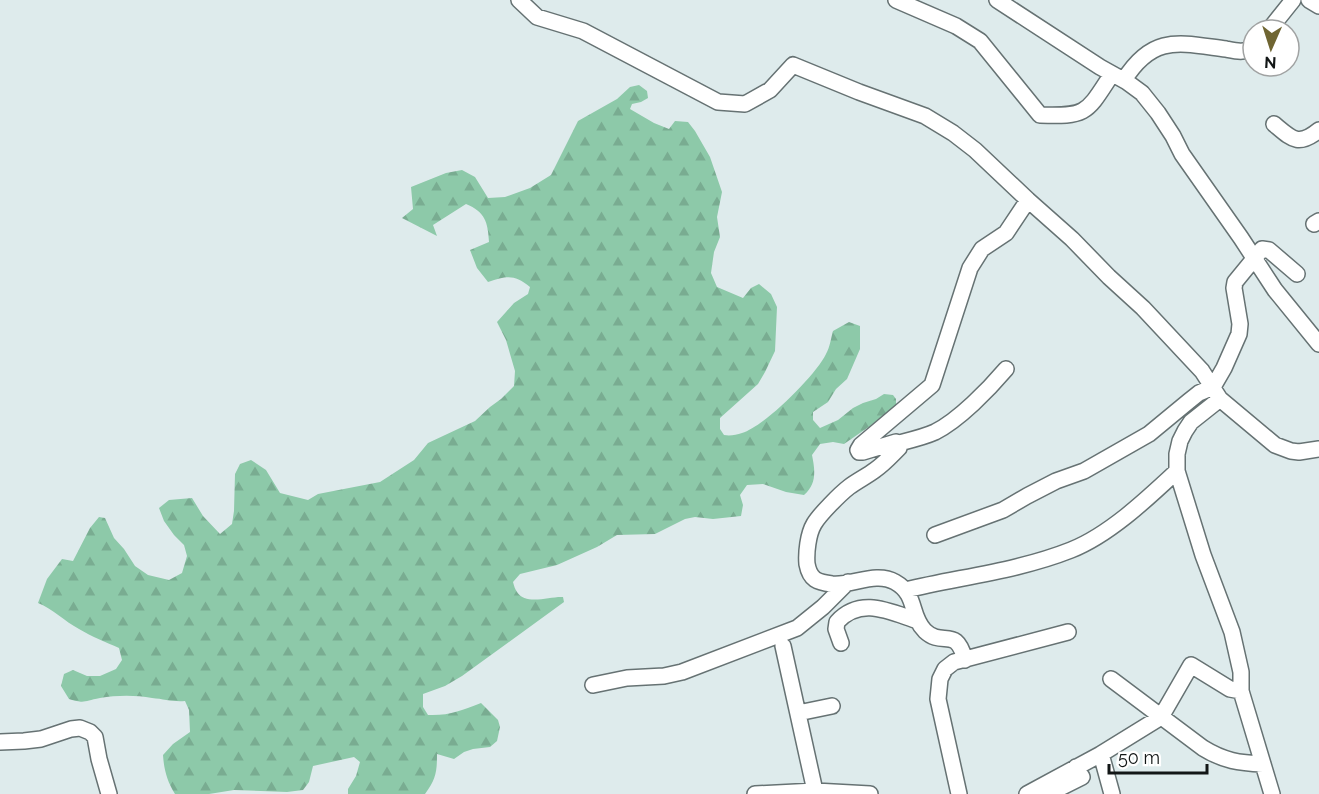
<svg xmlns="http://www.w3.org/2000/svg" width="1319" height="794" viewBox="0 0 1319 794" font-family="Raleway,sans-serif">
<defs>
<pattern id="forest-firs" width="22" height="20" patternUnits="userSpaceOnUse" patternTransform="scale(1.5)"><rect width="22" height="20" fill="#8dc9a9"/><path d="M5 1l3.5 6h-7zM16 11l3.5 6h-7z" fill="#79ac91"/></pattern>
</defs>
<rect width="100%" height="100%" fill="#deebec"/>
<!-- forest -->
<path fill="url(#forest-firs)" d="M 639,85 L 647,91 L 648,98 L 641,102 L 632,104 L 630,109 L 654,123 L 669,129 L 675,121 L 688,122 L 695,131 L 710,157 L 722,192 L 717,217 L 720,237 L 714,252 L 711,273 L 717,287 L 743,298 L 751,288 L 759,284 L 771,294 L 777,307 L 775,351 L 765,372 L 758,384 L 720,418 L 720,429 L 724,435 C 730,436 736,435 742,433 C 765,426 816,375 826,354 C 830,347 831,338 833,331 L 849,322 L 860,326 L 860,349 L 847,379 L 836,389 L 828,402 L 813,412 L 813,420 L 820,428 L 838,420 L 853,408 L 863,403 L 876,399 L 884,394 L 893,395 L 896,399 L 896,405 L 870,426 L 844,444 L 833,442 L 820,444 L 812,455 C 815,470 817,484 804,495 L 786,492 L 763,484 L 747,485 L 740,495 L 743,505 L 741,516 L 713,519 L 695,517 L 685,519 L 655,534 L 617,535 L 597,547 L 557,565 L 520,574 L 513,582 C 514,586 515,589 517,592 C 526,606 550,596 563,597 L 564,602 L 462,676 L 445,686 L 423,694 L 423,707 L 428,715 C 449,716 462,710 481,703 L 498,720 L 500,727 L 497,741 L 490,747 L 473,749 L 464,752 L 454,759 L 437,754 C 437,772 436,779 425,794 L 348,794 L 348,789 L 356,776 L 360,762 L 354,757 L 313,766 L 309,782 L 303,790 L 287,792 L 234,790 L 209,794 L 175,794 C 167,781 164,770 163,755 L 173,744 L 190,732 L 189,710 L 185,701 C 173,702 164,699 152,698 C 136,695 117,695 100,698 C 84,701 85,704 69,699 L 61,686 L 64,674 L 73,670 L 87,676 L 100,676 L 116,669 L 122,660 L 119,648 C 106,642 92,637 79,629 C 64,621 53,609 38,603 L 47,579 L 62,559 L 73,561 L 90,528 L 99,517 L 105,518 L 114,538 L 124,549 L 135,566 L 148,575 L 169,580 L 182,573 L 187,556 L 184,545 L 174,535 L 164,521 L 159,508 L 169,500 L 192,498 L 203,516 L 220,534 L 232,524 L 234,511 L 235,474 L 240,464 L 251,460 L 266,470 L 280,493 L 308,500 L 318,494 L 380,482 L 414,460 L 428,443 L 475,421 L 490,407 L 501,399 L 514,386 L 515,371 L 506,340 L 497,322 L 514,303 L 528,294 L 530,287 C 514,274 507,276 488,282 L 477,268 L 470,250 L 489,242 C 488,222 485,212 466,204 L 433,225 L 437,236 L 402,218 L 413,209 L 411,187 L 446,173 L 462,170 L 475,177 L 488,198 L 505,197 L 530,188 L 551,175 L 578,121 L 617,99 L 630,87 Z"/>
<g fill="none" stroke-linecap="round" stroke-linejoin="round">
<defs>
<path id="minor" d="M 519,0 L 537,17 L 583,31 L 718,102 L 745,104 L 770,90 L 793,65 L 859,92 L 925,116 L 953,133 L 975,150 L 1028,200 L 1072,239 L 1109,277 L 1143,308 L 1202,371 L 1220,399
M 896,0 L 956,26 L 980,41 L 1040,115 C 1088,117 1087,112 1112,74
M 997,0 L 1100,67 L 1127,82 L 1142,93 L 1158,113 L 1173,136 L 1182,154 L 1241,238 L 1275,290 L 1319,344
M 1309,0 L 1319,6
M 1269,30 L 1293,0
M 1124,80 C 1153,34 1179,43 1226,49 C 1236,51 1244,53 1253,48
M 1274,124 C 1292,139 1298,147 1319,130
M 1314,224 L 1319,221
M 899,443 C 911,440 924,437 935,432 C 959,420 989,389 1006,369
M 935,535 L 1003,510 L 1027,496 L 1056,481 L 1084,471 L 1149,434 L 1189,401 L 1199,393 L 1213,387 L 1224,368 L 1239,334 L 1240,324 L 1234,288 L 1235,282 L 1262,249 L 1269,250 L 1297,274
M 906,590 C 960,577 1018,571 1071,550 C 1109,535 1147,499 1177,471
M 841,643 L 836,629 L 837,622 C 861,596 890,612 918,621
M 783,646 L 815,791
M 965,660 C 956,625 943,648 925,631 C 909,615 918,595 895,582 C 876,571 852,586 832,584 C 817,582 810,580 807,564 C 806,553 808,534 814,524 C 820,514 840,494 849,487 C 857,481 867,476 875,470 C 884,464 891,456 899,448 L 900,444 L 896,442 L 863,452 L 859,452 L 858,450 L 861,445 L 932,385 L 970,268 L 982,249 L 1006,233 L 1028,200
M 1111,679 L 1203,748 C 1224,761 1239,763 1263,764
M 593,685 L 627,678 L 664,676 L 682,672 L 797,628 L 823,607 L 848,582
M 798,713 L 832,706
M 0,742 L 24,741 L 41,739 L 71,729 L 80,728 L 90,732 L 95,737 L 99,759 L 109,794
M 755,794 L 815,791 L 870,794
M 959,794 L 938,699 L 940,679 L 945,669 L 954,662 L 1068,632
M 1027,794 L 1101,754
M 1048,794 L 1082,777 L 1076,767
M 1112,794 L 1101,754 L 1161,717 L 1191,665 L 1230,689 L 1241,691
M 1272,794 L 1241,691 L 1241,672 L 1232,632 L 1203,555 L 1177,471 L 1177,454 L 1180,441 L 1185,431 L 1191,422 L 1220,399 L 1275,445 L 1291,451 L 1299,452 L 1319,449"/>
</defs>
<!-- minor casing -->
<use href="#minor" stroke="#667273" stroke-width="18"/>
<!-- minor -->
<use href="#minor" stroke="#fff" stroke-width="15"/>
</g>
<!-- north arrow -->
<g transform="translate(1271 48) rotate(183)"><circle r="28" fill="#ffffff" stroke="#a0a2a2" stroke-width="1.5"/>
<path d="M0-4.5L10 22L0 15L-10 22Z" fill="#6f6532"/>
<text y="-9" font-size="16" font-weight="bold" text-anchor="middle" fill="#121616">N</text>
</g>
<!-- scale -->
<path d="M1109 764v9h98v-9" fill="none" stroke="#121616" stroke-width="3"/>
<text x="1118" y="764" font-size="18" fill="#121616" stroke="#ffffff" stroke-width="4.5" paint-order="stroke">50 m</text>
</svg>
